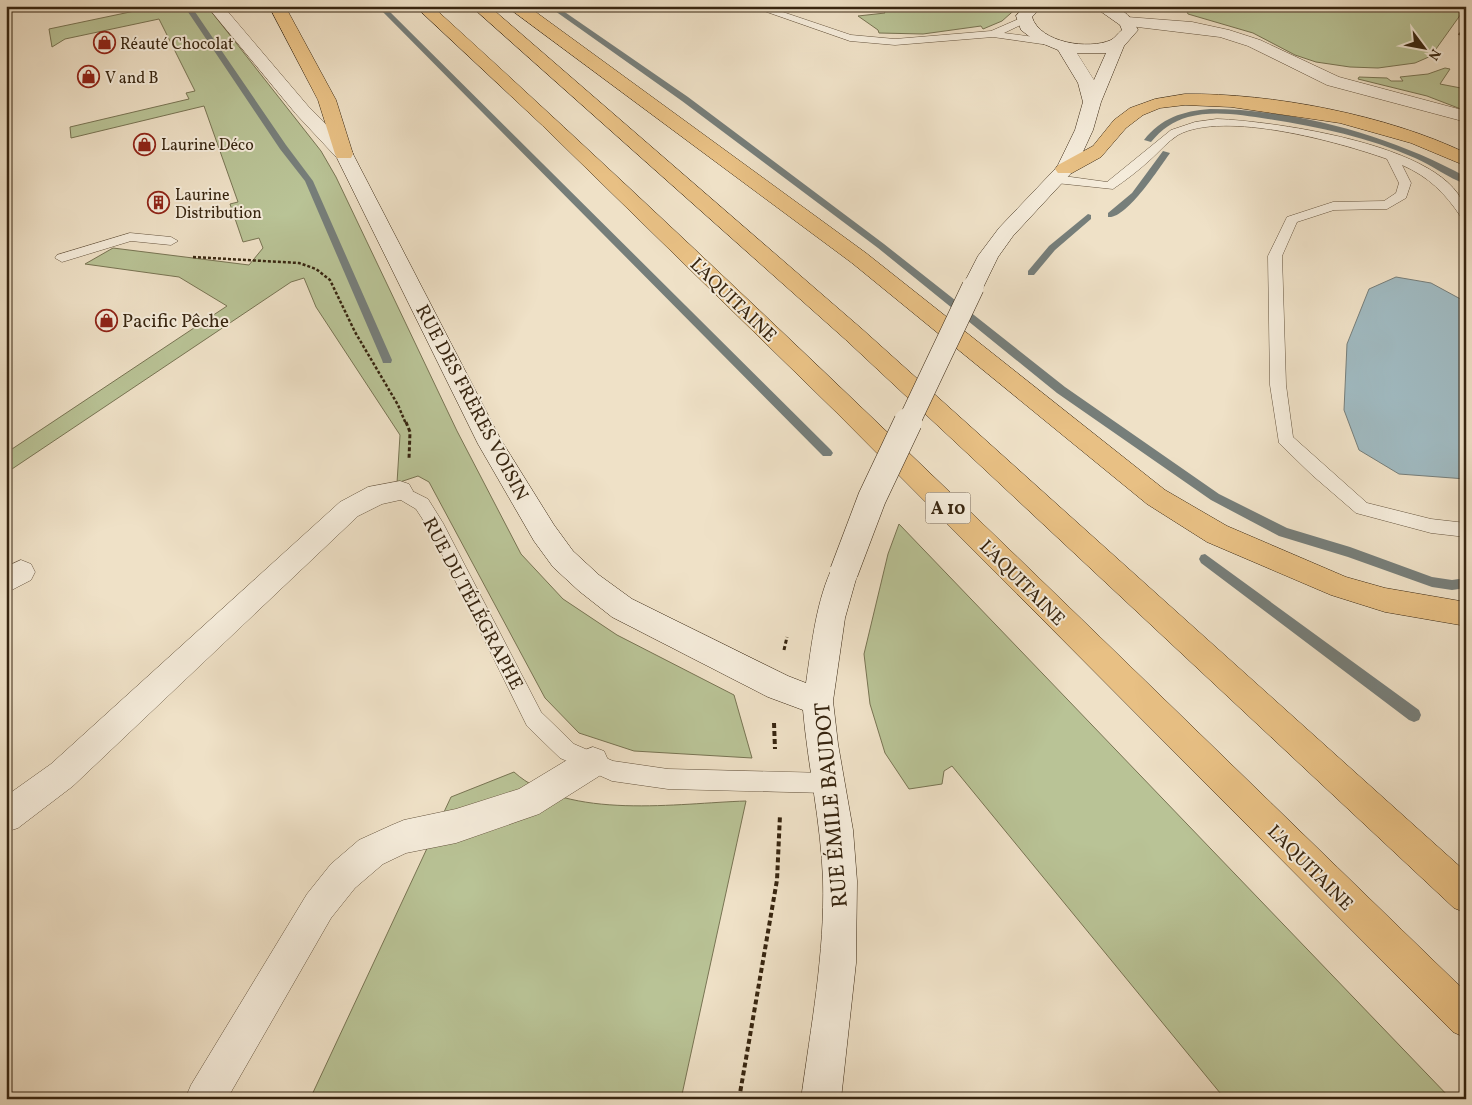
<svg xmlns="http://www.w3.org/2000/svg" width="1472" height="1105" viewBox="0 0 1472 1105" font-family="Vollkorn,serif">
<rect width="100%" height="100%" fill="#efe1c7"/>
<filter id="stains"><feTurbulence type="fractalNoise" baseFrequency=".004" numOctaves="4"/><feColorMatrix values="0 0 0 0 .2 0 0 0 0 .09 0 0 0 0 .02 0 0 0 .5 -.17"/></filter>
<radialGradient id="worn" r=".72"><stop offset=".6" stop-color="#630" stop-opacity="0"/><stop offset="1" stop-color="#630" stop-opacity=".3"/></radialGradient>
<!-- green -->
<path fill="#b9c396" stroke="#787453" d="M 148,6 L 207,6 L 321,151 L 336,177 L 457,431 L 521,554 L 563,599 L 617,635 L 734,695 L 752,758 L 634,751 L 579,733 L 545,698 L 429,482 L 418,476 L 397,483 L 400,435 L 316,307 L 304,278 L 291,282 L 6,473 L 6,453 L 227,306 L 179,277 L 85,264 L 113,248 L 249,265 L 263,248 L 259,238 L 243,242 L 230,204 L 238,202 L 204,106 L 71,138 L 70,127 L 189,99 L 186,93 L 195,91 L 159,19 L 65,39 L 52,47 L 49,29 L 149,8 Z
M 881,6 L 1019,6 L 1002,21 L 983,29 L 981,26 L 923,34 L 879,33 L 878,30 L 858,16 L 885,13 Z
M 1184,6 L 1466,6 L 1466,7 L 1431,56 L 1415,63 L 1378,68 L 1350,67 L 1316,62 L 1295,55 L 1253,33 L 1188,14 Z
M 1445,68 L 1450,69 L 1440,84 L 1466,89 L 1466,111 L 1427,96 L 1358,79 L 1359,77 L 1387,78 L 1391,81 L 1403,81 L 1400,77 L 1428,74 Z
M 899,524 L 1451,1099 L 1225,1099 L 952,766 L 944,771 L 942,784 L 909,789 L 885,753 L 870,704 L 864,654 L 888,554 Z
M 514,772 C 568,821 679,803 746,801 L 681,1099 L 310,1099 L 451,797 Z"/>
<!-- water -->
<path fill="#a0bac1" stroke="#767e7a" d="M 1396,277 L 1431,283 L 1466,302 L 1466,479 L 1399,474 L 1359,450 L 1344,410 L 1347,344 L 1369,289 Z"/>
<g fill="none" stroke-linecap="round" stroke-linejoin="round">
<!-- stream -->
<path fill="#767e7a" fill-rule="evenodd" d="M 184,6 L 191,6 L 286,145 L 313,181 L 392,360 L 391,363 L 383,363 L 382,360 L 305,181 L 280,149 Z
M 377,6 L 384,6 L 831,450 L 833,453 L 831,456 L 823,456 Z
M 548,6 L 556,6 L 688,97 L 884,244 L 1065,387 L 1219,494 L 1287,528 L 1350,547 L 1432,577 L 1452,580 L 1466,578 L 1466,588 L 1452,590 L 1432,587 L 1348,557 L 1279,536 L 1211,500 L 1057,393 L 878,248 L 682,101 Z
M 1210,109 C 1295,109 1392,136 1466,177 L 1466,184 C 1448,178 1432,165 1415,158 C 1368,137 1318,127 1268,119 C 1242,115 1214,110 1188,117 C 1173,121 1161,130 1151,142 L 1144,140 C 1161,118 1183,111 1210,109 Z
M 1163,151 L 1170,153 C 1160,167 1126,220 1108,217 L 1108,213 L 1132,193 Z
M 1088,214 L 1091,215 L 1091,219 L 1055,250 L 1034,275 L 1028,275 L 1028,271 L 1049,246 Z
M 1205,554 L 1419,710 L 1421,715 L 1419,720 L 1414,722 L 1409,720 L 1201,563 L 1199,559 L 1201,555 Z"/>
<defs>
<path id="lane" d="M 750,6 L 765,6 L 851,35 L 895,39 L 991,31 L 1023,17 L 1028,20 L 1027,22 L 1004,33 L 1049,39 L 1054,42 L 1049,45 L 993,37 L 895,45 L 850,41 Z
M 1217,119 C 1271,121 1466,146 1466,218 L 1461,217 C 1445,193 1429,177 1402,165 L 1411,183 L 1406,198 L 1387,209 L 1334,210 L 1297,222 L 1282,256 L 1286,385 L 1293,437 L 1367,503 L 1431,519 L 1466,523 L 1466,537 L 1431,533 L 1356,513 L 1312,475 L 1279,443 L 1270,385 L 1268,256 L 1287,217 L 1333,202 L 1384,201 L 1396,193 L 1399,183 L 1387,159 C 1339,142 1224,110 1178,135 C 1167,142 1159,152 1150,160 C 1138,171 1126,180 1113,189 L 1056,183 L 1050,179 L 1056,175 L 1107,182 L 1171,130 L 1195,122 Z
M 130,233 L 171,237 L 178,241 L 171,245 L 131,241 L 62,262 L 55,258 L 57,255 Z
M 400,485 L 428,499 L 443,523 L 541,712 L 574,744 L 613,761 L 668,769 L 827,773 L 834,776 L 837,783 L 834,790 L 827,793 L 668,789 L 612,781 L 560,758 L 527,726 L 431,532 L 416,509 L 394,496 L 392,491 L 394,486 Z"/>
<path id="street" d="M 207,6 L 223,6 L 308,106 L 351,150 L 353,154 L 351,158 L 337,158 L 296,114 Z
M 1127,17 L 1192,22 L 1229,30 L 1260,40 L 1339,77 L 1466,111 L 1466,122 L 1327,85 L 1248,46 L 1220,37 L 1121,25 L 1119,22 L 1121,19 Z
M 400,481 L 409,484 L 413,491 L 409,498 L 382,504 L 358,516 L 73,786 L 18,828 L 6,832 L 6,796 L 51,764 L 340,502 L 368,487 Z
M 21,560 L 31,564 L 35,572 L 31,580 L 6,593 L 6,567 Z
M 593,747 L 604,751 L 609,762 L 604,773 L 539,814 L 456,843 L 406,853 L 383,864 L 355,888 L 331,918 L 227,1099 L 185,1099 L 191,1085 L 307,894 L 331,864 L 359,840 L 392,825 L 404,820 L 456,809 L 519,789 L 582,751 Z"/>
<path id="secondary" d="M 1025,6 L 1042,6 L 1032,17 C 1040,43 1089,50 1111,40 C 1115,38 1118,33 1122,30 L 1120,25 L 1093,6 C 1116,6 1127,8 1138,30 L 1124,46 L 1101,102 L 1093,130 L 1075,169 L 1013,236 L 998,257 L 981,292 L 973,294 L 965,292 L 962,287 L 978,256 L 999,228 L 1057,167 L 1075,130 L 1083,102 L 1078,83 L 1058,50 L 1034,40 L 1021,30 L 1016,16 ZM 1077,53 L 1106,53 L 1094,80 Z
M 344,148 L 351,150 L 353,154 L 501,440 L 554,525 L 573,551 L 599,575 L 632,599 L 788,676 L 806,683 C 812,643 816,600 834,564 L 844,560 L 854,564 L 858,572 L 845,618 L 833,701 L 838,744 L 853,830 L 857,881 L 856,963 L 841,1099 L 801,1099 C 811,1026 825,953 823,880 C 821,822 808,767 803,710 L 768,697 L 612,617 L 579,591 L 553,567 L 534,541 L 478,444 L 335,154 L 337,150 Z"/>
<path id="highway" d="M 269,6 L 285,6 L 336,100 L 353,154 L 351,158 L 337,158 L 335,154 L 318,100 Z
M 415,6 L 432,6 C 785,327 1124,661 1466,992 L 1466,1038 L 1453,1032 L 837,413 L 543,126 Z
M 471,6 L 489,6 L 862,329 L 1466,872 L 1466,913 L 1454,908 L 846,340 Z
M 506,6 L 526,6 L 533,10 L 866,253 L 1165,490 L 1227,526 L 1346,577 L 1385,588 L 1466,602 L 1466,626 L 1385,612 L 1331,595 L 1207,542 L 1147,504 L 852,263 Z
M 1185,94 C 1272,93 1387,115 1466,153 L 1466,166 L 1411,143 L 1340,123 L 1231,107 L 1185,105 L 1160,108 L 1143,115 L 1126,128 L 1101,157 L 1072,173 L 1058,173 L 1055,169 L 1058,165 L 1093,146 L 1114,120 L 1130,108 L 1155,99 Z"/>
</defs>
<!-- lane casing -->
<use href="#lane" stroke="#65543e" stroke-width="1"/>
<!-- street casing -->
<use href="#street" stroke="#65543e" stroke-width="1"/>
<!-- secondary casing -->
<use href="#secondary" stroke="#372510" stroke-width="1"/>
<!-- highway casing -->
<use href="#highway" stroke="#372510" stroke-width="1"/>
<!-- path-far3 -->
<path stroke="#372510" stroke-width="2" stroke-dasharray="2.5 2" stroke-linecap="butt" d="M 1459,35 L 1466,23"/>
<!-- path-far2 -->
<path stroke="#372510" stroke-width="2.5" stroke-dasharray="3 2" stroke-linecap="butt" d="M 193,257 L 299,263 L 316,269 L 330,280 L 355,332 L 398,405 L 406,424"/>
<!-- path-far1 -->
<path stroke="#372510" stroke-width="3" stroke-dasharray="4 2.5" stroke-linecap="butt" d="M 406,422 L 410,432 L 409,459
M 784,650 L 787,637"/>
<!-- path -->
<path stroke="#372510" stroke-width="4" stroke-dasharray="5 3" stroke-linecap="butt" d="M 774,723 L 775,749
M 739,1099 L 777,880 L 780,815"/>
<!-- lane -->
<use href="#lane" fill="#f5ecdb" fill-rule="evenodd"/>
<!-- street -->
<use href="#street" fill="#f5ecdb" fill-rule="evenodd"/>
<!-- secondary -->
<use href="#secondary" fill="#f5ecdb" fill-rule="evenodd"/>
<!-- highway -->
<use href="#highway" fill="#e8c084" fill-rule="evenodd"/>
<defs>
<path id="secondary-bridge-far1" d="M 908,424 L 973,287"/>
<path id="secondary-bridge" d="M 844,572 L 872,498 L 908,422"/>
</defs>
<!-- secondary-bridge-far1 casing -->
<use href="#secondary-bridge-far1" stroke="#372510" stroke-width="23" stroke-linecap="butt"/>
<!-- secondary-bridge casing -->
<use href="#secondary-bridge" stroke="#372510" stroke-width="29" stroke-linecap="butt"/>
<!-- secondary-bridge-far1 -->
<use href="#secondary-bridge-far1" stroke="#f5ecdb" stroke-width="22"/>
<!-- secondary-bridge -->
<use href="#secondary-bridge" stroke="#f5ecdb" stroke-width="28"/>
</g>
<!-- icons -->
<defs>
<symbol id="shop-ring" viewBox="-11 -11 22 22"><circle r="9.5" fill="#f5ecdb" stroke="#8f2418" stroke-width="1.5"/><path d="M-5-2.5h2.3a2.7 3.5 0 0 1 5.4 0H5L5.5 6h-11ZM-1.5-2.5h3a1.5 2.3 0 0 0-3 0Z" fill="#8f2418"/></symbol>
<symbol id="building-ring" viewBox="-11 -11 22 22"><circle r="9.5" fill="#f5ecdb" stroke="#8f2418" stroke-width="1.5"/><path d="M-4-6H4V6H1V3H-1V6H-4ZM-2.5-4.3h1.7v1.8h-1.7ZM.8-4.3h1.7v1.8H.8ZM-2.5-1h1.7V.8h-1.7ZM.8-1h1.7V.8H.8Z" fill="#8f2418"/></symbol>
</defs>
<g fill-rule="evenodd">
<use href="#shop-ring" x="92" y="30" width="25" height="25"/>
<use href="#shop-ring" x="76" y="64" width="25" height="25"/>
<use href="#shop-ring" x="132" y="132" width="25" height="25"/>
<use href="#building-ring" x="146" y="190" width="25" height="25"/>
<use href="#shop-ring" x="94" y="308" width="25" height="25"/>
</g>
<g text-anchor="middle" stroke-width="4" stroke-linejoin="round" paint-order="stroke">
<!-- far-poi labels -->
<g font-size="16" fill="#372510" stroke="#f5ecdb" text-anchor="start">
<text x="120" y="49">Réauté Chocolat</text>
<text x="105" y="83">V and B</text>
<text x="161" y="150">Laurine Déco</text>
<text x="175" y="200">Laurine<tspan x="175" dy="18">Distribution</tspan></text>
</g>
<!-- shield labels -->
<rect fill="#f5ecdb" stroke="#70614d" stroke-width="1" x="925.5" y="492.5" width="45" height="31" rx="4"/>
<g font-size="18" font-weight="bold" fill="#372510">
<text x="948" y="514">A 10</text>
</g>
<!-- street labels -->
<g font-size="19" fill="#372510" stroke="#f5ecdb">
<text transform="translate(734 299) rotate(44)" y="7">L'AQUITAINE</text>
<text transform="translate(473 402) rotate(62)" y="7">RUE DES FRÈRES VOISIN</text>
<text transform="translate(1023 582) rotate(45)" y="7">L'AQUITAINE</text>
<text transform="translate(474 603) rotate(62)" y="7">RUE DU TÉLÉGRAPHE</text>
<text transform="translate(1311 867) rotate(45)" y="7">L'AQUITAINE</text>
</g>
<!-- poi labels -->
<g font-size="19" fill="#372510" stroke="#f5ecdb" text-anchor="start">
<text x="122" y="327">Pacific Pêche</text>
</g>
<!-- near-street labels -->
<g font-size="22" fill="#372510" stroke="#f5ecdb">
<text transform="translate(830 805) rotate(-95)" y="8">RUE ÉMILE BAUDOT</text>
</g>
</g>
<!-- margin -->
<rect width="1472" height="1105" fill="none" stroke="#efe1c7" stroke-width="25"/>
<rect x="8" y="8" width="1457" height="1090" fill="none" stroke="#372510" stroke-width="2.5"/>
<rect x="12" y="12" width="1447" height="1080" fill="none" stroke="#372510"/>
<!-- north arrow -->
<g transform="translate(1424 48) rotate(122)" stroke="#f5ecdb" stroke-width="4" paint-order="stroke">
<path d="M0-4L9 19L0 12L-9 19Z" fill="#372510"/>
<text y="-8" font-size="14" font-weight="bold" text-anchor="middle" fill="#372510">N</text>
</g>
<rect width="100%" height="100%" filter="url(#stains)"/>
<rect width="100%" height="100%" fill="url(#worn)"/>
</svg>
